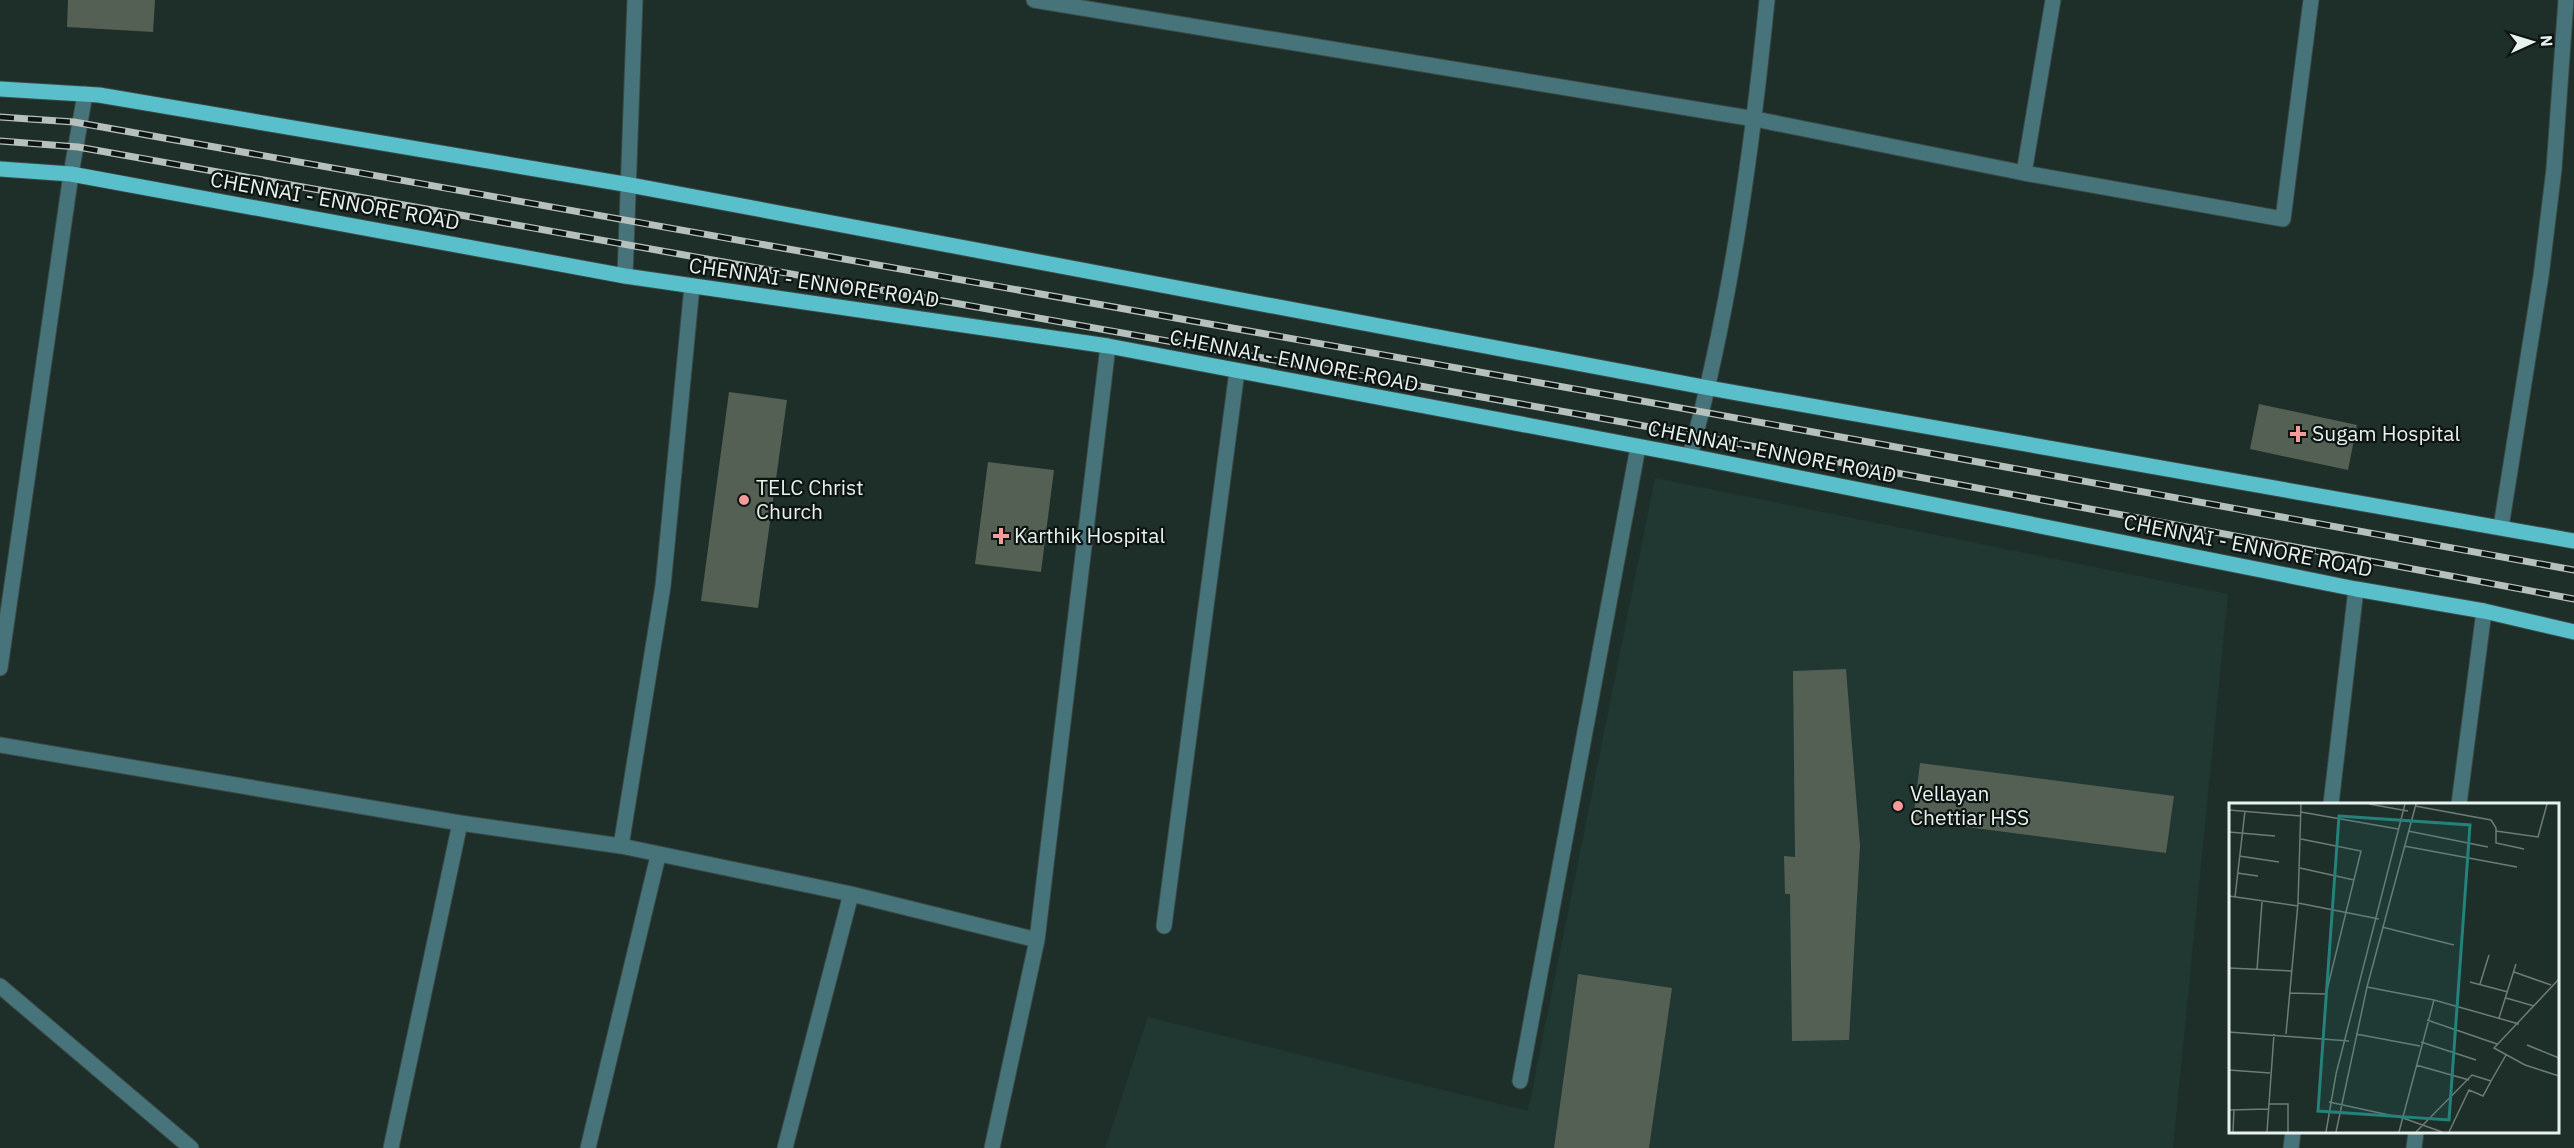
<svg xmlns="http://www.w3.org/2000/svg" width="2574" height="1148" viewBox="0 0 2574 1148" font-family="'IBM Plex Sans',sans-serif">
<rect width="100%" height="100%" fill="#1e2e29"/>
<!-- built -->
<path fill="#203831" d="M 1655,478 L 2228,594 L 2173,1148 L 1105,1148 L 1148,1017 L 1528,1111 Z"/>
<!-- building -->
<path fill="#556054" d="M 68,0 L 155,0 L 153,32 L 67,27 Z
M 729,392 L 787,400 L 758,608 L 701,601 Z
M 2259,404 L 2357,425 L 2348,470 L 2250,449 Z
M 988,462 L 1054,470 L 1041,572 L 975,564 Z
M 1846,669 L 1860,846 L 1849,1040 L 1792,1041 L 1790,894 L 1785,894 L 1784,856 L 1795,857 L 1793,671 Z
M 1920,763 L 2174,796 L 2166,853 L 1913,820 Z
M 1578,974 L 1672,988 L 1649,1148 L 1554,1148 Z"/>
<g fill="none" stroke-linecap="round" stroke-linejoin="round">
<defs>
<path id="minor" d="M 1034,0 L 1755,119 L 2024,173 L 2283,219 L 2311,0
M 2024,173 L 2053,0
M 625,276 L 635,0
M 1690,456 C 1730,310 1752,151 1767,0
M 2501,527 L 2541,276 L 2554,169 L 2566,0
M 0,668 L 71,174 L 85,94
M 0,745 L 460,823 L 621,846 L 851,894 L 1037,940
M 2331,804 L 2356,589
M 2459,804 L 2484,611
M 621,846 L 663,586 L 692,286
M 1164,926 L 1237,371
M 0,986 L 191,1148
M 1520,1081 L 1638,447
M 391,1148 L 460,823
M 588,1148 L 658,856
M 785,1148 L 851,894
M 992,1148 L 1037,940 L 1108,346
M 2291,1148 L 2293,1132
M 2414,1148 L 2416,1132"/>
<path id="major" d="M 0,89 L 99,95 L 630,185 L 1709,388 L 2574,541
M 0,169 L 71,174 L 625,276 L 1108,346 L 1690,456 L 2356,589 L 2484,611 L 2574,632"/>
</defs>
<!-- minor casing -->
<use href="#minor" stroke="#3a4945" stroke-width="17"/>
<!-- major casing -->
<use href="#major" stroke="#3a4945" stroke-width="17"/>
<!-- minor -->
<use href="#minor" stroke="#47747a" stroke-width="15"/>
<!-- major -->
<use href="#major" stroke="#59bfcb" stroke-width="15"/>
<defs>
<path id="rail" d="M 0,117 L 74,122 L 1631,399 L 2574,570
M 0,141 L 78,147 L 1628,423 L 2574,599"/>
</defs>
<!-- rail casing -->
<use href="#rail" stroke="#b6c1be" stroke-width="7"/>
<!-- rail -->
<use href="#rail" stroke="#0d1412" stroke-width="4.5" stroke-dasharray="14" stroke-linecap="butt"/>
</g>
<!-- markers -->
<g fill="#f59b99" stroke="#0d1412" stroke-width="2">
<path d="M2295 425h6v6h6v6h-6v6h-6v-6h-6v-6h6z"/>
<circle cx="744" cy="500" r="6"/>
<path d="M998 527h6v6h6v6h-6v6h-6v-6h-6v-6h6z"/>
<circle cx="1898" cy="806" r="6"/>
</g>
<g text-anchor="middle" stroke-width="4.5" stroke-linejoin="round" paint-order="stroke">
<!-- street labels -->
<g font-size="21" fill="#e7f1ee" stroke="#0d1412">
<text transform="translate(335 201) rotate(10)" y="7">CHENNAI - ENNORE ROAD</text>
<text transform="translate(814 283) rotate(8)" y="7">CHENNAI - ENNORE ROAD</text>
<text transform="translate(1294 361) rotate(11)" y="7">CHENNAI - ENNORE ROAD</text>
<text transform="translate(1772 452) rotate(11)" y="7">CHENNAI - ENNORE ROAD</text>
<text transform="translate(2248 546) rotate(11)" y="7">CHENNAI - ENNORE ROAD</text>
</g>
<!-- poi labels -->
<g font-size="21" fill="#e7f1ee" stroke="#0d1412" text-anchor="start">
<text x="2312" y="441">Sugam Hospital</text>
<text x="756" y="495">TELC Christ<tspan x="756" dy="24">Church</tspan></text>
<text x="1014" y="543">Karthik Hospital</text>
<text x="1910" y="801">Vellayan<tspan x="1910" dy="24">Chettiar HSS</tspan></text>
</g>
</g>
<!-- overview -->
<g transform="translate(2229 803)">
<rect width="330" height="330" fill="#1e2e29"/>
<path fill="none" stroke="#6e7c78" stroke-width="1.5" d="M 140,1 L 179,8M 186,3 L 262,17 L 267,25 L 267,40 L 295,46M 0,7 L 72,13M 72,9 L 169,26M 179,28 L 259,44M 267,28 L 309,34 L 318,1M 0,29 L 46,33M 175,43 L 288,64M 10,53 L 50,59M 71,65 L 125,77M 8,70 L 29,73M 0,93 L 69,103M 6,94 L 16,8M 69,100 L 150,116M 153,124 L 225,142M 0,165 L 62,168M 28,167 L 33,99M 285,169 L 322,182M 330,176 L 265,245 L 296,262 L 330,273M 241,179 L 279,189M 251,181 L 260,152M 138,184 L 205,197 L 290,221M 61,190 L 97,191 L 132,48 L 72,36M 277,195 L 305,203M 270,215 L 287,161M 198,217 L 268,241M 0,229 L 120,238M 57,231 L 69,100 L 72,1M 127,231 L 191,243M 192,239 L 247,257M 298,242 L 330,255M 187,262 L 240,277M 0,267 L 41,270M 262,278 L 277,252M 100,299 L 174,315 L 213,329M 40,301 L 59,301 L 59,329M 0,307 L 40,306M 4,329 L 5,306M 38,329 L 45,231M 97,329 L 107,271 L 176,1M 107,329 L 138,184 L 187,1M 170,329 L 205,197M 187,329 L 243,272 L 262,278 L 254,293 L 240,287 L 220,329"/>
<path fill="#25827b" fill-opacity="0.15" stroke="#25827b" stroke-width="3" d="M 110,13 L 241,22 L 220,317 L 89,308 Z"/>
<rect width="330" height="330" fill="none" stroke="#e7f1ee" stroke-width="3"/>
</g>
<!-- north arrow -->
<g transform="translate(2532 42) rotate(86)" stroke="#0d1412" stroke-width="4.5" paint-order="stroke">
<path d="M0-4.5L10 22L0 15L-10 22Z" fill="#e7f1ee"/>
<text y="-9" font-size="16" font-weight="bold" text-anchor="middle" fill="#e7f1ee">N</text>
</g>
</svg>
